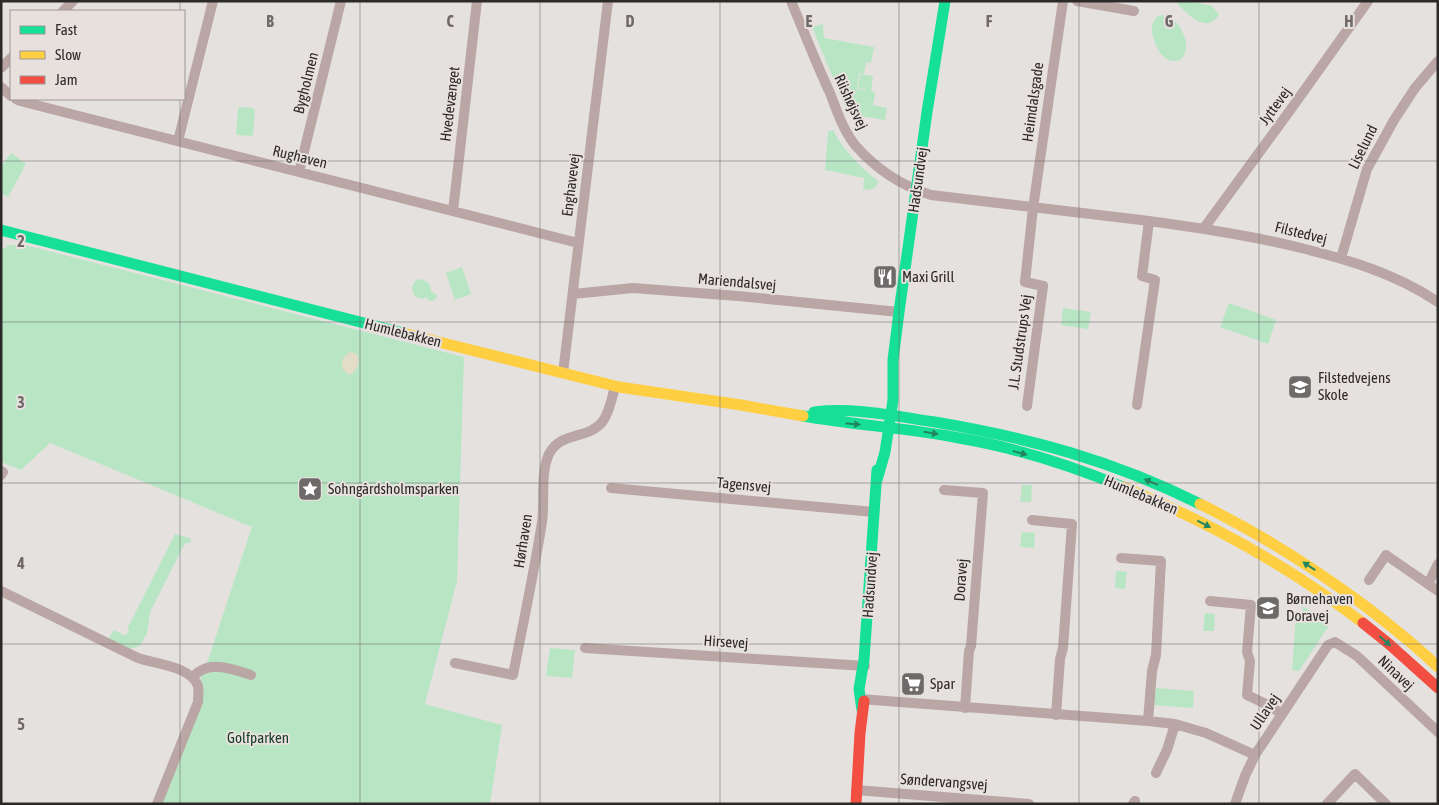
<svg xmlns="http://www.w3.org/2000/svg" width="1439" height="805" viewBox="0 0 1439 805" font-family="'Asap Condensed',sans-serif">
<rect width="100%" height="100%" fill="#e5e1df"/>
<!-- green -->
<path fill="#b8e6c5" d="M 1178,1 L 1196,1 L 1198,3 L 1212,6 L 1219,14 C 1208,35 1188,15 1178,4 Z
M 1164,15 C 1173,17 1180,25 1183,33 C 1188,43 1188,62 1173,61 C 1160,60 1151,38 1152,26 C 1153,22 1155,19 1158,16 Z
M 823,24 L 824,38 L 874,47 L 871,63 L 866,62 L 864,74 L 859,73 L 857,89 L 870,91 L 858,88 L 860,74 L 873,76 L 871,91 L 875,92 L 873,105 L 887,108 L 885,120 L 848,114 L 812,27 Z
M 240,107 L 253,108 L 255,110 L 253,135 L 251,136 L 237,135 L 236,133 L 238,109 Z
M 833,130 C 844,151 860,167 879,182 L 874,188 L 868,190 L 863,189 L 864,178 L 825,170 L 828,132 Z
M 11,153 L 26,164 L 8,197 L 1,193 L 1,167 Z
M 7,245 L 25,245 L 464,357 L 457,581 L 425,704 L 502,725 L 490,804 L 157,804 L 203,691 L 200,674 L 208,660 L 252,527 L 50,443 L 21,470 L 1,462 L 1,248 L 6,248 Z
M 462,267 L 471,294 L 455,300 L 446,273 Z
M 421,279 C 427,281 431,284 431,291 L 437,295 L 436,299 L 433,301 L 429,301 L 426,297 L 422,299 L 416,297 L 413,293 L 412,287 L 415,281 Z
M 1229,303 L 1276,320 L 1268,344 L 1220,327 Z
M 1063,308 L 1091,312 L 1088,329 L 1061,325 Z
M 1022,485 L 1032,485 L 1031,502 L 1020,502 Z
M 1022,532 L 1035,533 L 1034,548 L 1020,547 Z
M 175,534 L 190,538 L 191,543 L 185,543 L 150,612 L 147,633 L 140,646 L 126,650 L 112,642 L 109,638 L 114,630 L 126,636 L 129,630 L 127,629 Z
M 1116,571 L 1127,572 L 1125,589 L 1115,588 Z
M 1303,606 L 1330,624 L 1299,671 L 1292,670 L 1296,617 L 1302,616 Z
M 1205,613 L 1215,614 L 1214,631 L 1203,631 Z
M 550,648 L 575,650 L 572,678 L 546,676 Z
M 1156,688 L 1194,691 L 1193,708 L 1154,705 Z"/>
<!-- sand -->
<path fill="#e3dcc7" d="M 350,352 L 357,354 C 361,362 357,371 350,375 C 338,370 340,358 350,352 Z"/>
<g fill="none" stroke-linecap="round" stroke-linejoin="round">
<!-- street -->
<path stroke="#baa6a5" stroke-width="10" d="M 791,1 C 804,32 816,63 830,93 C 837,111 843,130 855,145 C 875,168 902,186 931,195 C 1001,204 1071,211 1141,220 C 1195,227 1249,235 1301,248 C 1350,260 1396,274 1438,302
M 1077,1 L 1134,11
M 63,11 L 73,1
M 1,68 L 11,58
M 1,87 L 11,96
M 16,99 L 20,101 L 578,243
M 178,141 L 213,1
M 299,172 L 341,1
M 453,211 L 477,1
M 1204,228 L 1291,109 L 1368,1
M 1341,258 L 1367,169 L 1394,120 L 1415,88 L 1438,61
M 573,294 L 633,288 L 738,296 L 899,312
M 563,373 L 608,1
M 1137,405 L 1155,280 L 1142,276 L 1149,221
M 1027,406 L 1043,286 L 1025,282 L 1033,208 L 1063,1
M 1,471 L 3,472 L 1,475
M 611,488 L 874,512
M 944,490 L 983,493 L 971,646 L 969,651 L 965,708
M 1032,520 L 1072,524 L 1063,648 L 1060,659 L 1056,715
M 1121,558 L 1161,561 L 1156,655 L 1152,671 L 1148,721
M 1369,580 L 1386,555 L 1438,591
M 1428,584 L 1438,564
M 1,591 L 138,658 C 155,664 191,666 198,686 C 199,691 198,697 198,702 L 157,804
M 1210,601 L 1251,605 L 1247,652 L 1250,661 L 1247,695 L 1268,705 L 1282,714
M 585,648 L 865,666
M 455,663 L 513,675 C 523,624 534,573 542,522 C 545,501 540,473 549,454 C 560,431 589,440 603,421 C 610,411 612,398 615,386
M 193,678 C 195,675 199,671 202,670 C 216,662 237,671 251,675
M 860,699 L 1148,721 L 1175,724 L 1206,733 L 1255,755
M 1156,773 L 1167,750 L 1175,724
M 856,790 L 1029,804
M 1133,804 L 1135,801
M 1235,804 L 1245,776 L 1255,755 L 1328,645 L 1335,642 L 1357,656 L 1438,732
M 1327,804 L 1355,774 L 1386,804"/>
<!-- fast -->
<path stroke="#16e098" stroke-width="11" d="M 1,230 L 403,333
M 814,412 C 856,407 894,416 935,422 C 1030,438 1114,461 1200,504
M 803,416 C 855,425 907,428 959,438 C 1013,447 1072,466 1123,487
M 877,480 L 885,452 L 893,400 L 893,360 L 899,312 L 927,112 L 945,1
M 862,710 L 859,689 L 864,660 L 877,470"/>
<!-- slow -->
<path stroke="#ffcf43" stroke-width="11" d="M 403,333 L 619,387 L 741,405 L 803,416
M 1123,487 C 1209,522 1289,566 1363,623
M 1200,504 C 1259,533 1313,567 1365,606 C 1390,625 1415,645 1438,667"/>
<!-- jam -->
<path stroke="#f24e42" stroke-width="11" d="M 1363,623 L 1389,644 L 1438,688
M 856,804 L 860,733 L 864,701"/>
</g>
<!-- one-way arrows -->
<defs><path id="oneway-solid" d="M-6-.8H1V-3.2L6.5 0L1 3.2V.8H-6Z" transform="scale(1.25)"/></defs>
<g fill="#218560">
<use href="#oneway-solid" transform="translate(853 424) rotate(6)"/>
<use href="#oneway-solid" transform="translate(931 433) rotate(9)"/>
<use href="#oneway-solid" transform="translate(1020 453) rotate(15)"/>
<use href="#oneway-solid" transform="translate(1151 482) rotate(-157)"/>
<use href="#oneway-solid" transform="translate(1204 524) rotate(27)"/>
<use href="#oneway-solid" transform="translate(1309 566) rotate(-147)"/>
<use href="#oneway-solid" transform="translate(1385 641) rotate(41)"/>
</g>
<!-- grid -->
<path fill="none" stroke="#6d6a69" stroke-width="1" stroke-opacity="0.55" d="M 180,1 L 180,11M 360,1 L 360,804M 540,1 L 540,804M 720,1 L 720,804M 899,1 L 899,804M 1079,1 L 1079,804M 1259,1 L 1259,804M 180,99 L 180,804M 1,161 L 1438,161M 1,322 L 1438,322M 1,483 L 1438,483M 1,644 L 1438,644"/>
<!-- icons -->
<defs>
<symbol id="restaurant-square" viewBox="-11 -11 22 22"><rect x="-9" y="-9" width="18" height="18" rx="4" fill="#6d6a69" stroke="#e7e0dd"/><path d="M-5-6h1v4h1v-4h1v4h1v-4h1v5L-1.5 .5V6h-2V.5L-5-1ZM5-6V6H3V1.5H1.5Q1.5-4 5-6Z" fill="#fff"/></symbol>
<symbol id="school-square" viewBox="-11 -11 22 22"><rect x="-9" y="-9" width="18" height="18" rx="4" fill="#6d6a69" stroke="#e7e0dd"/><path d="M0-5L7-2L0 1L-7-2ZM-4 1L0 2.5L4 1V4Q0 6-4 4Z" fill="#fff"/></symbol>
<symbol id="sight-square" viewBox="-11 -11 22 22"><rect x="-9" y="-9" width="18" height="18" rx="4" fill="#6d6a69" stroke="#e7e0dd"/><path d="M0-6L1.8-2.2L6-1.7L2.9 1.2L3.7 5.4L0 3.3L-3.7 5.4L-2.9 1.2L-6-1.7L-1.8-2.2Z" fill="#fff"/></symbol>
<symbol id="supermarket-square" viewBox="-11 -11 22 22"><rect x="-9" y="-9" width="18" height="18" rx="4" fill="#6d6a69" stroke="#e7e0dd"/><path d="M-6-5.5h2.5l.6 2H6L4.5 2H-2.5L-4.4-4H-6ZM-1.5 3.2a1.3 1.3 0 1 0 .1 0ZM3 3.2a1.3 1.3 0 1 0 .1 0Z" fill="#fff"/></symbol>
</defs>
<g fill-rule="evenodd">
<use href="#restaurant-square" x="871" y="263" width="28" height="28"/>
<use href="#school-square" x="1286" y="373" width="28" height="28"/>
<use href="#sight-square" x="296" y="475" width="28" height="28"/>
<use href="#school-square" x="1254" y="594" width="28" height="28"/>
<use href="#supermarket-square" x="899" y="670" width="28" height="28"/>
</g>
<g text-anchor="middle" stroke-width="4" stroke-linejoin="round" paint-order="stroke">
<!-- street labels -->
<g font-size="15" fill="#2c2a29" stroke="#e7e0dd">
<text transform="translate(306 83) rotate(-76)" y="5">Bygholmen</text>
<text transform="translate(851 102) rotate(65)" y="5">Riishøjsvej</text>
<text transform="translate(1033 102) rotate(-82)" y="5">Heimdalsgade</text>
<text transform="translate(450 104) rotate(-83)" y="5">Hvedevænget</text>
<text transform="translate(1275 106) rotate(-54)" y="5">Jyttevej</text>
<text transform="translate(1363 147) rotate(-64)" y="5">Liselund</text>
<text transform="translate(300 157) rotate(14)" y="5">Rughaven</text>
<text transform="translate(918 180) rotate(-82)" y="5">Hadsundvej</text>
<text transform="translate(571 185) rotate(-83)" y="5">Enghavevej</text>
<text transform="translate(1301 233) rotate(14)" y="5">Filstedvej</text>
<text transform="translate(737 282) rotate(5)" y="5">Mariendalsvej</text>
<text transform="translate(403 333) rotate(14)" y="5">Humlebakken</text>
<text transform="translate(1020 342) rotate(-82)" y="5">J.L. Studstrups Vej</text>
<text transform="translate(744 485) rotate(5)" y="5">Tagensvej</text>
<text transform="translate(1141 495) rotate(23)" y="5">Humlebakken</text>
<text transform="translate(523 541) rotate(-81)" y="5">Hørhaven</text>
<text transform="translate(961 580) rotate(-86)" y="5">Doravej</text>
<text transform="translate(870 585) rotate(-86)" y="5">Hadsundvej</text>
<text transform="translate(726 642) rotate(4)" y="5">Hirsevej</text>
<text transform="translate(1396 673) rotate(43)" y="5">Ninavej</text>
<text transform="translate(1265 712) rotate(-56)" y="5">Ullavej</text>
<text transform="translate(944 782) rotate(4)" y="5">Søndervangsvej</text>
</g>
<!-- poi labels -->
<g font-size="15" fill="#2c2a29" stroke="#e7e0dd" text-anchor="start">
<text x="902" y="282">Maxi Grill</text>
<text x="1318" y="383">Filstedvejens<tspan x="1318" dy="17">Skole</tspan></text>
<text x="328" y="494">Sohngårdsholmsparken</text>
<text x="1286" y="604">Børnehaven<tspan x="1286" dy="17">Doravej</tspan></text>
<text x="930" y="689">Spar</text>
</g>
<!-- park labels -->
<g font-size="15" fill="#184027" stroke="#e7e0dd">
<text x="258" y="743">Golfparken</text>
</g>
</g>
<g font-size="16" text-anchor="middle" font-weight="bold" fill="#6d6a69" stroke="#e7e0dd" stroke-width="4" stroke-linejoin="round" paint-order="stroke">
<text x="270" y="27">B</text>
<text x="450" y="27">C</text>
<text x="630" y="27">D</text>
<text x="809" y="27">E</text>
<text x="989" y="27">F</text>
<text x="1169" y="27">G</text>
<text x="1349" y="27">H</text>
<text x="21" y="247">2</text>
<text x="21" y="408">3</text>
<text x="21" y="569">4</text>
<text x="21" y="730">5</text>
</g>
<!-- border -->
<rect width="1439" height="805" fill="none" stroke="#2c2a29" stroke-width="5"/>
<!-- legend -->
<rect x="10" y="10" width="175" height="90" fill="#e7e0dd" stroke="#9c9795"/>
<rect x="20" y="26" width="25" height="8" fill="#16e098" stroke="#9c9795"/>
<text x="55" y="35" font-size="15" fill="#2c2a29">Fast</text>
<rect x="20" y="51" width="25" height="8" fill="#ffcf43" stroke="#9c9795"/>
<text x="55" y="60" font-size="15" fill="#2c2a29">Slow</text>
<rect x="20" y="76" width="25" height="8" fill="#f24e42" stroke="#9c9795"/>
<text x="55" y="85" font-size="15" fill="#2c2a29">Jam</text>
</svg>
